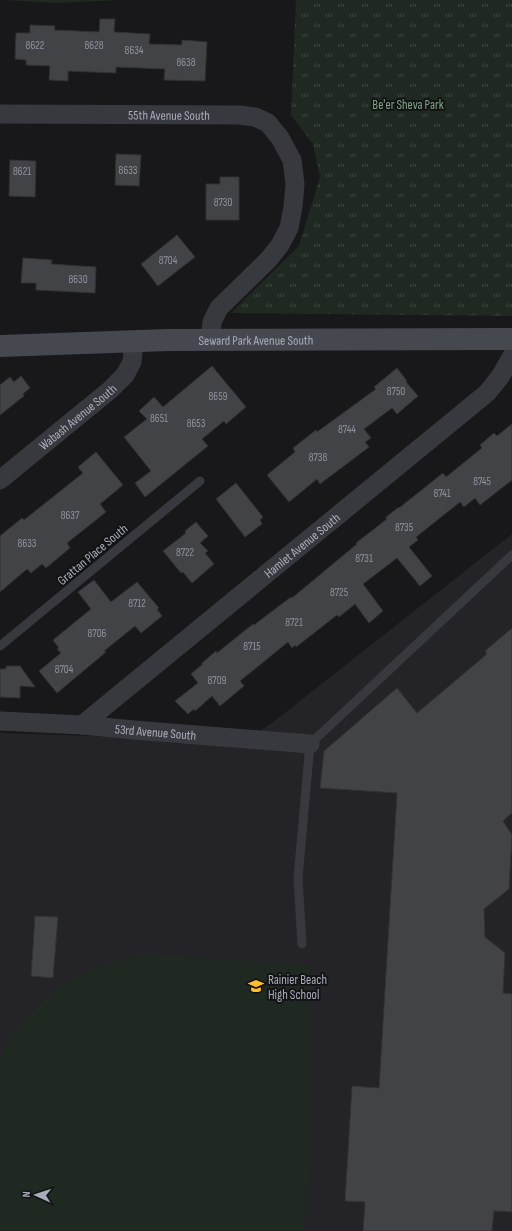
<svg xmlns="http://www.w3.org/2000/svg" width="512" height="1231" viewBox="0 0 512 1231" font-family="'Sofia Sans Condensed',sans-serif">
<defs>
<pattern id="park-tufts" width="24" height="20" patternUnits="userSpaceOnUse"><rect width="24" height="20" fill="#1f2921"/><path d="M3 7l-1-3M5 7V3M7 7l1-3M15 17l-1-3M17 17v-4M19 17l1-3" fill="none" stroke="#3d463f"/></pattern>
</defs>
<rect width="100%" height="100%" fill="#18181a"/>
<!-- built -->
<path fill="#242327" d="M 512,534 L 512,1231 L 0,1231 L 0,733 L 244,741 L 272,723 Z"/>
<!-- park -->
<path fill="url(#park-tufts)" d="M 296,0 L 512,0 L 512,316 L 231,313 L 299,246 L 320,177 L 313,144 L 291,115 Z"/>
<!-- garden -->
<path fill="#1f2921" d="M 3,0 L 119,0 L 58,3 Z
M 145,955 L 310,964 L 311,1140 L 305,1231 L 0,1231 L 0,1057 C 21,1016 57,983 100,966 C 115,960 130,958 145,955 Z"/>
<!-- building -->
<path fill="#424347" stroke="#323136" d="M 100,19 L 115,19 L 114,32 L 150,34 L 149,44 L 182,45 L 182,40 L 207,42 L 205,81 L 164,80 L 165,69 L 116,67 L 116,73 L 68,71 L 68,81 L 49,80 L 50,66 L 26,65 L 26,60 L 15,59 L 16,33 L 30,33 L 30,25 L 55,26 L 54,30 L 99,32 Z
M 116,154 L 141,155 L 139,186 L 115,185 Z
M 10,160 L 36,161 L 35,197 L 9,196 Z
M 220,177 L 239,177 L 239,220 L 206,220 L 206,184 L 220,184 Z
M 177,235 L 195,257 L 158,286 L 141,264 Z
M 23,258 L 52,260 L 51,264 L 96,267 L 95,293 L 36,290 L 36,283 L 21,283 Z
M 212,366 L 246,407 L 226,424 L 224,421 L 202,439 L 208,446 L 145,497 L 135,483 L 151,471 L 124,437 L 147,419 L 139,411 L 154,397 L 163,407 Z
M 397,368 L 407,381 L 406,382 L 418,396 L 397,414 L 392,408 L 364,429 L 371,438 L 365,442 L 369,447 L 320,484 L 317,479 L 289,502 L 267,475 L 295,452 L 293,448 L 316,430 L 317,432 L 376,389 L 374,387 Z
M 21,376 L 30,388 L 23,394 L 24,396 L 0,415 L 0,385 L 10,377 L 14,382 Z
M 512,424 L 512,480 L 480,505 L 475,498 L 464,507 L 460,502 L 416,537 L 418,540 L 409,547 L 432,576 L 420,586 L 397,558 L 363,584 L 383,611 L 369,623 L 355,604 L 339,617 L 337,615 L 296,647 L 295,645 L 292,648 L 288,642 L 240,681 L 244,686 L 220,706 L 212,696 L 195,711 L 194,709 L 188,714 L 175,701 L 198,683 L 191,674 L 203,664 L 202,663 L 216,651 L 217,653 L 253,624 L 254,625 L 291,597 L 292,598 L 357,544 L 356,543 L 387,519 L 386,517 L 399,507 L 399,508 L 443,473 L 446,477 L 482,448 L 480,445 L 494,433 L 497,436 Z
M 96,452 L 123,485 L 100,504 L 106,512 L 67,543 L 70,548 L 46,568 L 42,564 L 31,573 L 27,569 L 0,592 L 0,536 L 22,518 L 24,520 L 83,473 L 78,467 Z
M 236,483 L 263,517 L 260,520 L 262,524 L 245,537 L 216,499 Z
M 196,522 L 208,536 L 200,543 L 208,551 L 205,553 L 214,564 L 192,583 L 183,572 L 181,573 L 163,551 L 186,533 L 185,531 Z
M 94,580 L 111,602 L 137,582 L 159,608 L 157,609 L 162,616 L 141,633 L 135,626 L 104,651 L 106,652 L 57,693 L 39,671 L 61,653 L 57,649 L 59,648 L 53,640 L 91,609 L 78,592 Z
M 512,628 L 512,813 L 503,821 L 512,835 L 509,889 L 484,909 L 485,937 L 505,953 L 503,993 L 512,994 L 512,1212 L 494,1211 L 492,1231 L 363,1231 L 365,1202 L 345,1201 L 352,1086 L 379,1088 L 397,793 L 320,788 L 324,751 L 397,688 L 417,713 L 487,654 L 485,651 Z
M 6,666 L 20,666 L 35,687 L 20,686 L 20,698 L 0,697 L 0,669 L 6,669 Z
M 35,916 L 58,917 L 53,978 L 31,976 Z"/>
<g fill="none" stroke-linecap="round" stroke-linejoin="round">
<!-- lane -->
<path stroke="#38393f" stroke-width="9" d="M 0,646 L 200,481
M 302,944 L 298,878 L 310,744 L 512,555"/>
<!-- street -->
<g stroke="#38393f" stroke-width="19">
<path id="s1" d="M 0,114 L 239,115 L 255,117 L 268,123 L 280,138 L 292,160 L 295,184 L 293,207 L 289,228 L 280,245 L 269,259 L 219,308 L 212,322 L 210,340"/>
<path id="s2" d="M 0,480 L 110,390 L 125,375 L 132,362 L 134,341"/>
<path id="s3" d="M 0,721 L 82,725 L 134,730 L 310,744"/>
<path id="s4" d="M 82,725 L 487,393 L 500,377 L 512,356"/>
</g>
<!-- secondary -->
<path stroke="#46484f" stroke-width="22" id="s5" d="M 0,346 L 168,340 L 512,339"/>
</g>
<!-- icons -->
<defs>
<symbol id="school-bare" viewBox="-9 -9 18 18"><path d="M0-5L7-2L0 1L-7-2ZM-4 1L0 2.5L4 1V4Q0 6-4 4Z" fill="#ffbc2b" stroke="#131315" stroke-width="2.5" paint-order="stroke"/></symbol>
</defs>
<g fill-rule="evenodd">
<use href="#school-bare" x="245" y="975" width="22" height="22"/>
</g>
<g text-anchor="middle" stroke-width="4" stroke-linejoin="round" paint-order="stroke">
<!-- number labels -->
<g font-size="11" fill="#8f939e">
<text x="35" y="49">8622</text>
<text x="94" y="49">8628</text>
<text x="134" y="54">8634</text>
<text x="186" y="66">8638</text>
<text x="128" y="174">8633</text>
<text x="22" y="175">8621</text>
<text x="223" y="206">8730</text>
<text x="168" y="264">8704</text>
<text x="78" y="283">8630</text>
<text x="396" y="395">8750</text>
<text x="218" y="400">8659</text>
<text x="159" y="422">8651</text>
<text x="196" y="427">8653</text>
<text x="347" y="433">8744</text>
<text x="318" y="461">8738</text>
<text x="482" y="485">8745</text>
<text x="442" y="497">8741</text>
<text x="70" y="519">8637</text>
<text x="404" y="531">8735</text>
<text x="27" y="547">8633</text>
<text x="185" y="556">8722</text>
<text x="364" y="562">8731</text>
<text x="339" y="596">8725</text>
<text x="137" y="607">8712</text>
<text x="294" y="626">8721</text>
<text x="97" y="637">8706</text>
<text x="252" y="650">8715</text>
<text x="64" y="673">8704</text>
<text x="217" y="684">8709</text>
</g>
<!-- park labels -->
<g font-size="13" fill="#7fa782" stroke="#131315">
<text x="408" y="109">Be'er Sheva Park</text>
</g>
<!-- street labels -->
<g font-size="13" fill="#a9aebb" stroke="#131315">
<text dy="5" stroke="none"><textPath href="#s1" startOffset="169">55th Avenue South</textPath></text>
<text dy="5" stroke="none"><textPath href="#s5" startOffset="256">Seward Park Avenue South</textPath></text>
<text dy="5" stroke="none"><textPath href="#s2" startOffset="100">Wabash Avenue South</textPath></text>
<text dy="5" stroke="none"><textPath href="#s4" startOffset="284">Hamlet Avenue South</textPath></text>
<text transform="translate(92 554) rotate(-40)" y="5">Grattan Place South</text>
<text dy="5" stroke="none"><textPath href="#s3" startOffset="156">53rd Avenue South</textPath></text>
</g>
<!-- poi labels -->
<g font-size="13" fill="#a9aebb" stroke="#131315" text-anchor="start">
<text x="268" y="984">Rainier Beach<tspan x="268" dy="15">High School</tspan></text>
</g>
</g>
<!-- north arrow -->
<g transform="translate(36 1195) rotate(273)" stroke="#131315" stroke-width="3" paint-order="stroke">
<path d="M0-3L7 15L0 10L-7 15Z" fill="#a9aebb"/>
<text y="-6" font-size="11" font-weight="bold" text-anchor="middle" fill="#a9aebb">N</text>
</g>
</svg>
